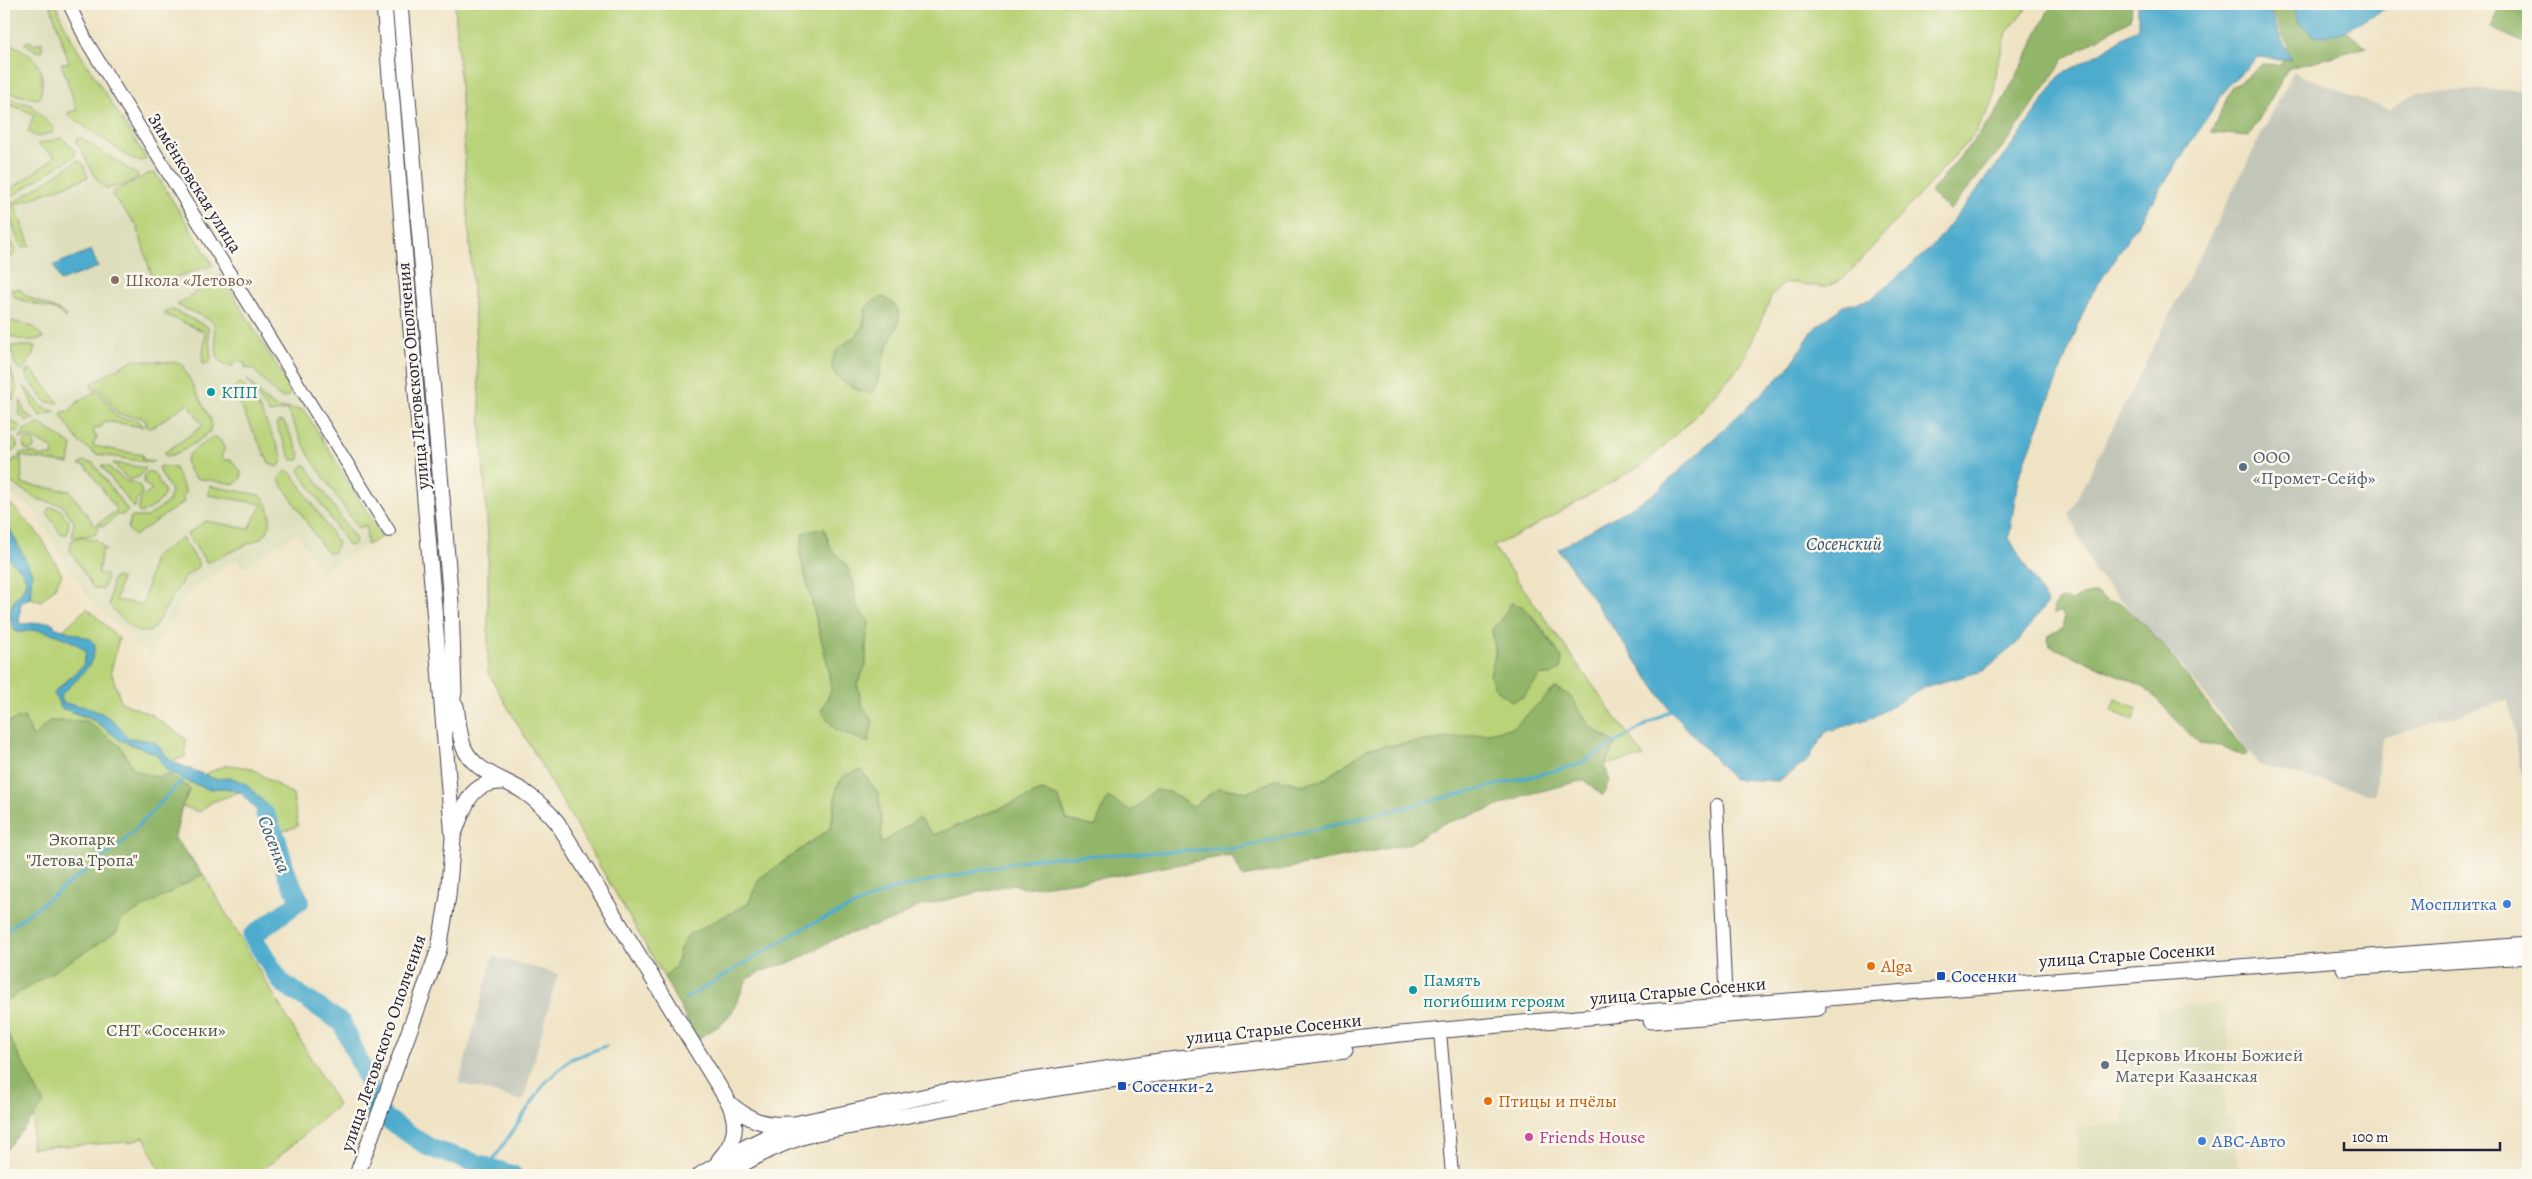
<svg xmlns="http://www.w3.org/2000/svg" width="2532" height="1179" viewBox="0 0 2532 1179" font-family="Alegreya,serif">
<rect width="100%" height="100%" fill="#fbf7ec"/>
<filter id="ink" filterUnits="userSpaceOnUse"><feTurbulence type="fractalNoise" baseFrequency=".02" numOctaves="2"/><feDisplacementMap in="SourceGraphic" scale="10" xChannelSelector="R" yChannelSelector="G"/><feConvolveMatrix kernelMatrix="1 2 1 2 8 2 1 2 1" color-interpolation-filters="sRGB"/></filter>
<filter id="wash" filterUnits="userSpaceOnUse"><feTurbulence type="fractalNoise" baseFrequency=".0096" numOctaves="4" result="noise"/><feDisplacementMap in="SourceGraphic" scale="20" xChannelSelector="R" yChannelSelector="G"/><feGaussianBlur stdDeviation="1.12" result="paint"/><feColorMatrix in="noise" values="0 0 0 0 0 0 0 0 0 0 0 0 0 0 0 0 0 1.4 0 .05"/><feComposite in="paint" operator="in"/></filter>
<g filter="url(#wash)">
<rect width="100%" height="100%" fill="#efe3c4"/>
<!-- built -->
<path fill="#dddebc" d="M 4,4 L 59,4 L 78,44 L 384,535 L 322,572 L 296,533 L 243,568 L 236,559 L 190,591 L 150,655 L 89,599 L 34,510 L 4,490 Z
M 2227,1004 L 2229,1052 L 2223,1053 L 2226,1117 L 2234,1117 L 2238,1175 L 2079,1175 L 2076,1127 L 2124,1124 L 2129,1068 L 2125,1041 L 2157,1036 L 2156,1008 Z"/>
<!-- industrial -->
<path fill="#c2c6b9" d="M 2293,72 L 2389,110 L 2418,92 L 2528,89 L 2528,782 L 2523,781 L 2509,699 L 2454,717 L 2382,738 L 2375,795 L 2259,765 L 2180,663 L 2094,571 L 2069,514 Z
M 493,956 L 558,974 L 523,1101 L 459,1083 Z"/>
<!-- green -->
<path fill="#b9d379" stroke="#6e7a5a" fill-rule="evenodd" d="M 50,4 L 56,4 L 61,18 L 75,46 L 146,158 L 143,161 L 134,160 L 68,115 L 69,112 L 77,110 L 61,63 L 69,63 Z
M 455,4 L 2030,4 L 2007,32 L 1997,67 L 1993,101 L 1976,132 L 1847,275 C 1819,297 1815,281 1784,283 L 1772,295 L 1743,362 L 1697,414 L 1646,463 L 1526,531 L 1493,546 L 1644,757 L 1605,764 L 1616,743 L 1592,728 L 1569,695 L 1531,712 L 1515,727 L 1489,733 L 1369,748 L 1323,780 L 1302,785 L 1277,779 L 1249,792 L 1219,788 L 1192,807 L 1170,792 L 1096,827 L 1067,820 L 1058,797 L 1042,791 L 934,835 L 919,818 L 880,845 L 882,822 L 837,786 L 831,828 L 759,879 L 749,904 L 719,919 L 680,949 L 676,966 L 664,977 L 488,673 L 488,537 ZM 865,308 L 894,332 L 881,364 L 860,392 L 835,374 C 830,347 846,349 860,331 C 864,325 864,315 865,308 ZM 824,528 L 831,549 L 854,584 L 856,606 L 868,622 L 866,644 L 866,665 L 857,684 L 862,705 L 873,722 L 821,711 L 831,691 L 828,666 L 800,555 ZM 1512,603 C 1535,610 1548,639 1562,658 L 1551,675 L 1540,675 L 1522,698 L 1502,695 C 1486,677 1494,674 1495,654 C 1496,646 1492,637 1492,629 L 1500,623 Z
M 4,40 C 23,51 44,58 42,84 C 41,89 42,94 38,99 L 4,92 Z
M 31,41 L 33,45 L 42,42 L 42,51 L 38,52 L 24,43 Z
M 4,98 L 31,105 L 53,127 L 53,132 L 37,137 L 28,132 L 34,114 L 11,105 L 4,119 Z
M 62,138 L 75,150 L 75,156 L 4,201 L 4,194 L 53,159 L 54,155 L 37,144 Z
M 78,138 L 81,138 L 139,176 L 126,184 L 107,189 C 90,177 88,158 76,142 Z
M 77,161 L 83,163 L 88,177 L 15,205 L 30,246 L 22,247 L 19,244 L 7,207 Z
M 155,173 L 213,265 L 154,284 L 137,226 L 112,195 L 113,192 L 148,174 Z
M 4,226 L 16,251 L 12,257 L 9,257 L 4,240 Z
M 221,275 L 292,391 C 289,397 284,399 278,396 L 253,369 L 245,368 L 245,363 L 234,362 L 233,366 L 224,365 L 217,356 L 214,324 L 209,319 L 177,305 Z
M 11,289 L 20,289 C 30,303 54,304 66,316 L 65,318 L 58,311 L 15,298 Z
M 171,309 L 208,327 L 211,359 L 209,363 L 202,364 L 205,332 L 164,314 Z
M 4,319 L 34,327 L 44,338 C 28,342 17,341 4,332 Z
M 10,346 L 35,346 L 33,355 L 22,372 L 15,364 Z
M 4,350 L 17,389 L 13,401 L 4,372 Z
M 132,360 L 181,363 L 211,420 C 211,424 212,428 209,432 C 203,439 175,457 166,456 L 164,453 L 203,426 L 188,403 L 153,427 L 146,427 L 146,421 L 140,417 L 119,415 L 103,392 L 92,388 L 91,384 Z
M 32,370 L 59,403 L 46,402 L 26,377 L 26,371 Z
M 247,379 C 255,388 267,407 281,408 C 290,409 295,407 305,411 L 382,537 L 367,545 L 366,525 L 358,528 L 309,455 L 287,410 L 269,413 Z
M 239,383 C 252,385 276,444 283,458 L 280,465 L 276,467 L 269,463 L 232,389 Z
M 24,386 L 43,407 L 56,412 L 41,416 L 34,408 Z
M 94,392 L 101,394 L 118,418 L 137,420 L 143,427 L 104,421 L 101,427 L 94,429 L 94,435 L 97,436 L 93,446 L 143,455 L 142,459 L 154,461 L 152,463 L 96,454 L 79,442 L 61,415 L 63,412 L 69,411 L 79,401 Z
M 21,401 L 25,413 L 34,419 L 26,421 L 19,414 Z
M 7,419 L 22,427 L 17,432 L 7,430 L 4,435 L 4,426 Z
M 279,421 L 284,422 L 300,454 L 299,460 L 292,460 L 276,425 Z
M 40,424 L 72,445 L 69,464 L 21,456 L 22,484 L 70,491 L 95,526 L 117,510 L 86,466 L 79,465 L 83,461 L 93,463 L 128,511 L 122,515 L 116,515 C 111,522 108,525 99,526 L 95,535 L 72,537 L 74,522 L 62,505 L 37,499 L 4,478 L 4,463 L 12,463 L 14,459 L 18,459 L 20,453 L 34,453 L 41,457 L 47,455 L 52,457 L 53,449 C 46,444 39,443 31,437 L 20,438 L 25,429 Z
M 215,437 L 220,440 L 225,449 L 221,456 L 224,460 L 231,460 L 241,472 L 241,478 L 235,484 L 195,478 C 181,461 185,456 201,445 C 206,441 209,438 215,437 Z
M3 445a7 7 0 1 1 14 0a7 7 0 1 1-14 0Z
M23.5 445a5.5 5.5 0 1 1 11 0a5.5 5.5 0 1 1-11 0Z
M 113,463 L 146,468 L 139,477 L 128,480 Z
M 101,465 L 109,467 L 127,482 L 132,482 L 140,486 L 142,494 L 136,502 L 135,507 L 133,507 Z
M 303,465 L 306,465 L 356,540 L 352,546 L 348,545 L 299,470 Z
M 160,466 L 175,468 L 186,493 L 182,497 L 184,502 L 134,536 L 128,529 L 131,517 L 147,517 L 168,502 L 171,491 L 158,468 Z
M 148,471 L 154,473 L 165,492 C 162,502 150,511 140,513 L 138,511 L 141,498 L 151,491 L 151,488 L 144,484 L 144,475 Z
M 286,471 L 292,473 L 338,543 L 334,552 L 329,553 L 325,550 L 281,483 L 279,478 Z
M 210,486 L 260,495 C 272,506 275,529 261,538 L 207,563 L 187,534 L 206,521 L 249,529 L 262,504 L 208,495 Z
M 11,504 L 41,537 L 62,575 L 53,590 L 41,601 L 30,598 C 35,575 18,548 9,528 L 4,524 L 4,506 Z
M 52,507 L 61,510 L 69,522 L 67,534 L 61,534 L 47,513 L 48,509 Z
M 82,536 L 90,540 L 96,539 L 106,550 L 102,550 L 98,573 L 106,575 L 107,578 L 102,590 L 93,588 L 70,550 L 71,541 Z
M 182,538 L 198,562 L 198,567 L 184,578 L 153,629 C 137,641 120,616 109,605 L 112,580 L 116,577 L 121,578 L 116,600 L 143,605 L 154,557 Z
M 4,539 L 11,561 L 21,568 L 26,580 C 23,601 1,598 15,631 C 21,634 27,630 35,630 C 47,630 79,642 86,652 L 83,666 L 55,691 L 60,698 C 69,675 93,677 95,644 L 90,639 L 63,630 L 87,608 L 119,638 L 111,671 L 121,702 L 150,714 L 186,739 L 185,757 L 171,761 L 154,741 L 128,738 L 114,721 L 86,707 L 70,705 L 72,712 L 99,723 L 120,740 L 156,754 L 189,782 L 208,789 L 225,788 L 240,792 L 212,802 L 199,812 L 182,806 L 190,790 L 170,775 L 155,777 L 134,770 L 120,746 L 128,778 L 203,874 L 338,1105 L 274,1161 L 252,1175 L 162,1175 L 144,1137 L 130,1142 L 31,1148 L 34,1116 L 4,1152 Z
M 2115,699 L 2137,708 L 2133,720 L 2111,711 Z
M 227,765 L 251,768 L 293,795 L 298,826 L 278,833 L 276,822 L 232,778 L 214,779 L 205,774 Z"/>
<!-- forest -->
<path fill="#92b569" stroke="#5a6c52" d="M 2056,4 L 2132,4 L 2131,19 L 2064,59 L 2010,138 L 1950,210 L 1930,193 L 1994,116 L 2023,64 L 2050,7 Z
M 2267,4 L 2299,4 L 2316,27 L 2347,31 L 2367,47 L 2289,68 L 2249,136 L 2211,133 L 2232,87 L 2263,64 L 2281,65 L 2288,45 Z
M 2501,4 L 2528,4 L 2528,43 L 2522,42 L 2491,28 Z
M 884,297 C 890,301 898,306 899,313 C 901,324 893,333 889,342 C 881,359 882,379 871,394 C 854,390 820,375 836,352 C 842,344 854,339 860,331 C 872,315 856,305 884,297 Z
M 824,528 L 831,549 L 846,564 L 854,584 L 856,606 L 869,622 L 866,644 L 866,665 L 857,684 L 862,705 L 873,722 L 868,743 L 835,729 L 821,711 L 831,691 L 828,666 L 800,555 L 803,533 Z
M 2093,593 L 2098,594 L 2108,602 L 2119,602 C 2161,635 2191,683 2223,725 C 2231,735 2243,743 2248,754 L 2243,756 L 2222,746 L 2199,744 L 2145,687 L 2050,646 L 2047,640 L 2049,635 L 2064,627 L 2064,616 L 2060,612 L 2054,614 L 2053,608 L 2060,599 L 2072,601 L 2082,595 Z
M 1511,603 L 1522,606 L 1531,615 L 1562,658 L 1561,669 L 1551,675 L 1540,675 C 1532,687 1526,696 1512,702 L 1494,686 L 1490,675 L 1496,652 L 1492,629 L 1500,622 Z
M 1555,688 L 1569,695 L 1592,728 L 1616,744 L 1605,764 L 1609,780 L 1603,796 L 1584,780 L 1522,796 L 1491,809 L 1442,824 L 1409,844 L 1243,877 L 1231,855 L 1102,878 L 1023,888 L 1013,884 L 920,906 L 893,920 L 839,937 L 795,961 L 762,971 L 747,979 L 732,1012 L 722,1024 L 697,1039 L 664,977 L 676,966 L 680,949 L 688,935 L 748,904 L 759,879 L 831,828 L 837,786 L 845,775 L 861,770 L 878,793 L 882,822 L 881,844 L 919,818 L 934,835 L 1042,791 L 1058,797 L 1067,820 L 1095,827 L 1108,797 L 1132,811 L 1154,790 L 1170,792 L 1192,807 L 1219,788 L 1249,792 L 1277,779 L 1302,785 L 1323,780 L 1369,748 L 1489,733 L 1514,727 Z
M 24,717 L 33,737 L 49,721 L 87,721 L 120,746 L 134,770 L 155,777 L 170,775 L 190,789 L 182,806 L 174,841 L 203,874 L 121,920 L 117,932 L 4,1002 L 4,723 Z
M 4,1027 L 44,1104 L 4,1152 Z"/>
<!-- water -->
<path fill="#4eaccd" stroke="#386784" d="M 2138,4 L 2266,4 L 2291,60 L 2258,57 L 2229,84 L 2088,300 L 2018,479 L 2009,538 L 2047,603 L 2016,644 L 1983,671 L 1924,687 L 1874,717 L 1826,732 L 1805,763 L 1778,781 L 1733,779 L 1671,711 L 1558,549 L 1654,494 L 1788,369 L 1813,330 L 1843,306 L 1871,299 L 1932,247 L 2015,142 L 2060,75 L 2105,50 L 2138,28 Z
M 2293,4 L 2393,4 L 2343,32 L 2316,37 L 2298,22 Z
M 91,250 L 98,267 L 60,281 L 54,265 Z
M 4,524 L 9,527 L 32,573 L 30,598 L 21,603 L 19,623 L 22,624 L 49,622 L 54,624 L 54,627 L 90,639 L 95,644 C 94,667 77,679 62,694 L 60,698 L 63,703 L 86,707 L 101,713 L 114,721 L 128,738 L 154,741 L 171,761 L 214,779 L 232,778 L 246,784 L 267,805 L 276,822 L 278,833 L 269,842 L 261,815 L 240,792 L 225,788 L 208,789 L 189,782 L 167,771 L 156,754 L 120,740 L 91,718 L 61,708 L 54,693 L 83,666 L 86,652 C 79,642 47,630 35,630 C 27,630 21,634 15,631 C 1,598 23,601 26,580 C 22,566 18,570 11,561 C 4,552 4,535 4,524 Z"/>
<g fill="none" stroke-linecap="round" stroke-linejoin="round">
<!-- stream -->
<path stroke="#4eaccd" stroke-width="3" d="M 4,932 L 120,845 L 185,777
M 685,999 L 807,926 L 893,889 L 1036,858 L 1240,848 L 1577,765 L 1673,709
M 489,1166 L 545,1083 L 571,1059 L 606,1046"/>
<!-- river -->
<path stroke="#4eaccd" stroke-width="19" d="M 265,814 L 277,839 L 286,873 L 300,901 L 252,936 L 281,982 L 342,1023 L 368,1081 L 375,1111 L 430,1148 L 513,1175"/>
</g>
</g>
<g filter="url(#ink)">
<g fill="none" stroke-linecap="round" stroke-linejoin="round">
<defs>
<path id="minor" d="M 69,4 L 87,42 L 389,531
M 1717,805 L 1726,1005
M 1440,1031 L 1452,1175"/>
<path id="major" d="M 400,4 L 451,603 L 454,692 L 448,725
M 456,706 C 458,719 459,735 464,748 C 475,772 502,778 523,791 C 536,800 547,810 557,822 L 729,1103 C 739,1126 735,1142 719,1160
M 454,834 C 465,806 469,780 505,782
M 2344,968 L 2528,956
M 1651,1021 L 1818,1008
M 730,1104 C 749,1120 764,1126 789,1124
M 357,1175 L 439,949 L 448,896 L 453,838 L 384,4
M 700,1175 L 746,1147 L 794,1124 L 936,1094 L 1160,1061 L 1400,1034 L 1644,1012 L 2528,945
M 725,1175 C 753,1157 783,1141 816,1133 L 1013,1095 L 1102,1081 L 1345,1051"/>
</defs>
<!-- minor casing -->
<use href="#minor" stroke="#413f50" stroke-width="14"/>
<!-- major casing -->
<use href="#major" stroke="#413f50" stroke-width="17"/>
<!-- minor -->
<use href="#minor" stroke="#fff" stroke-width="12"/>
<!-- major -->
<use href="#major" stroke="#fff" stroke-width="15"/>
</g>
</g>
<!-- markers -->
<circle fill="#8d6e63" stroke="#fbf7ec" stroke-width="2" cx="115" cy="280" r="5"/>
<g fill="#0f9aa8" stroke="#fbf7ec" stroke-width="2">
<circle cx="211" cy="392" r="5"/>
<circle cx="1413" cy="990" r="5"/>
</g>
<circle fill="#5c6f8a" stroke="#fbf7ec" stroke-width="2" cx="2243" cy="467" r="5"/>
<g fill="#3f7fe0" stroke="#fbf7ec" stroke-width="2">
<circle cx="2507" cy="904" r="5"/>
<circle cx="2202" cy="1141" r="5"/>
</g>
<g fill="#e8710a" stroke="#fbf7ec" stroke-width="2">
<circle cx="1871" cy="966" r="5"/>
<circle cx="1488" cy="1101" r="5"/>
</g>
<g fill="#1a4fb4" stroke="#fbf7ec" stroke-width="2">
<rect x="1936" y="971" width="10" height="10" rx="2.5"/>
<rect x="1117" y="1081" width="10" height="10" rx="2.5"/>
</g>
<circle fill="#6b7280" stroke="#fbf7ec" stroke-width="2" cx="2105" cy="1065" r="5"/>
<circle fill="#d1479c" stroke="#fbf7ec" stroke-width="2" cx="1529" cy="1137" r="5"/>
<g text-anchor="middle" stroke-width="5" stroke-linejoin="round" paint-order="stroke">
<!-- street labels -->
<g font-size="18" fill="#22223b" stroke="#fbf7ec">
<text transform="translate(195 183) rotate(58)" y="6">Зимёнковская улица</text>
<text transform="translate(413 376) rotate(-95)" y="6">улица Летовского Ополчения</text>
<text transform="translate(2127 955) rotate(-4)" y="6">улица Старые Сосенки</text>
<text transform="translate(1678 991) rotate(-5)" y="6">улица Старые Сосенки</text>
<text transform="translate(1274 1029) rotate(-6)" y="6">улица Старые Сосенки</text>
<text transform="translate(383 1043) rotate(-71)" y="6">улица Летовского Ополчения</text>
</g>
<!-- education labels -->
<g font-size="18" fill="#785e54" stroke="#fbf7ec" text-anchor="start">
<text x="125" y="286">Школа «Летово»</text>
</g>
<!-- culture labels -->
<g font-size="18" fill="#0d838f" stroke="#fbf7ec" text-anchor="start">
<text x="221" y="398">КПП</text>
<text x="1423" y="986">Память<tspan x="1423" dy="21">погибшим героям</tspan></text>
</g>
<!-- service labels -->
<g font-size="18" fill="#4e5e75" stroke="#fbf7ec" text-anchor="start">
<text x="2253" y="463">ООО<tspan x="2253" dy="21">«Промет-Сейф»</tspan></text>
</g>
<!-- park labels -->
<g font-size="18" fill="#4f574e" stroke="#fbf7ec">
<text x="82" y="845">Экопарк<tspan x="82" dy="21">"Летова Тропа"</tspan></text>
<text x="166" y="1036">СНТ «Сосенки»</text>
</g>
<!-- shop labels -->
<g font-size="18" fill="#366cbe" stroke="#fbf7ec" text-anchor="end">
<text x="2497" y="910">Мосплитка</text>
<text x="2212" y="1147" text-anchor="start">АВС-Авто</text>
</g>
<!-- food labels -->
<g font-size="18" fill="#c56008" stroke="#fbf7ec" text-anchor="start">
<text x="1881" y="972">Alga</text>
<text x="1498" y="1107">Птицы и пчёлы</text>
</g>
<!-- transit labels -->
<g font-size="18" fill="#164399" stroke="#fbf7ec" text-anchor="start">
<text x="1951" y="982">Сосенки</text>
<text x="1132" y="1092">Сосенки-2</text>
</g>
<!-- worship labels -->
<g font-size="18" fill="#5b616d" stroke="#fbf7ec" text-anchor="start">
<text x="2115" y="1061">Церковь Иконы Божией<tspan x="2115" dy="21">Матери Казанская</tspan></text>
</g>
<!-- hotel labels -->
<g font-size="18" fill="#b23c85" stroke="#fbf7ec" text-anchor="start">
<text x="1539" y="1143">Friends House</text>
</g>
<!-- water labels -->
<g font-size="19" font-style="italic" fill="#345975" stroke="#fbf7ec">
<text x="1844" y="550">Сосенский</text>
<text transform="translate(275 844) rotate(69)" y="7">Сосенка</text>
</g>
</g>
<!-- margin -->
<rect width="2532" height="1179" fill="none" stroke="#fbf7ec" stroke-width="20"/>
<!-- scale -->
<path d="M2344 1142v8h156v-8" fill="none" stroke="#22223b" stroke-width="2.5"/>
<text x="2352" y="1142" font-size="15" fill="#22223b" stroke="#fbf7ec" stroke-width="4" paint-order="stroke">100 m</text>
</svg>
